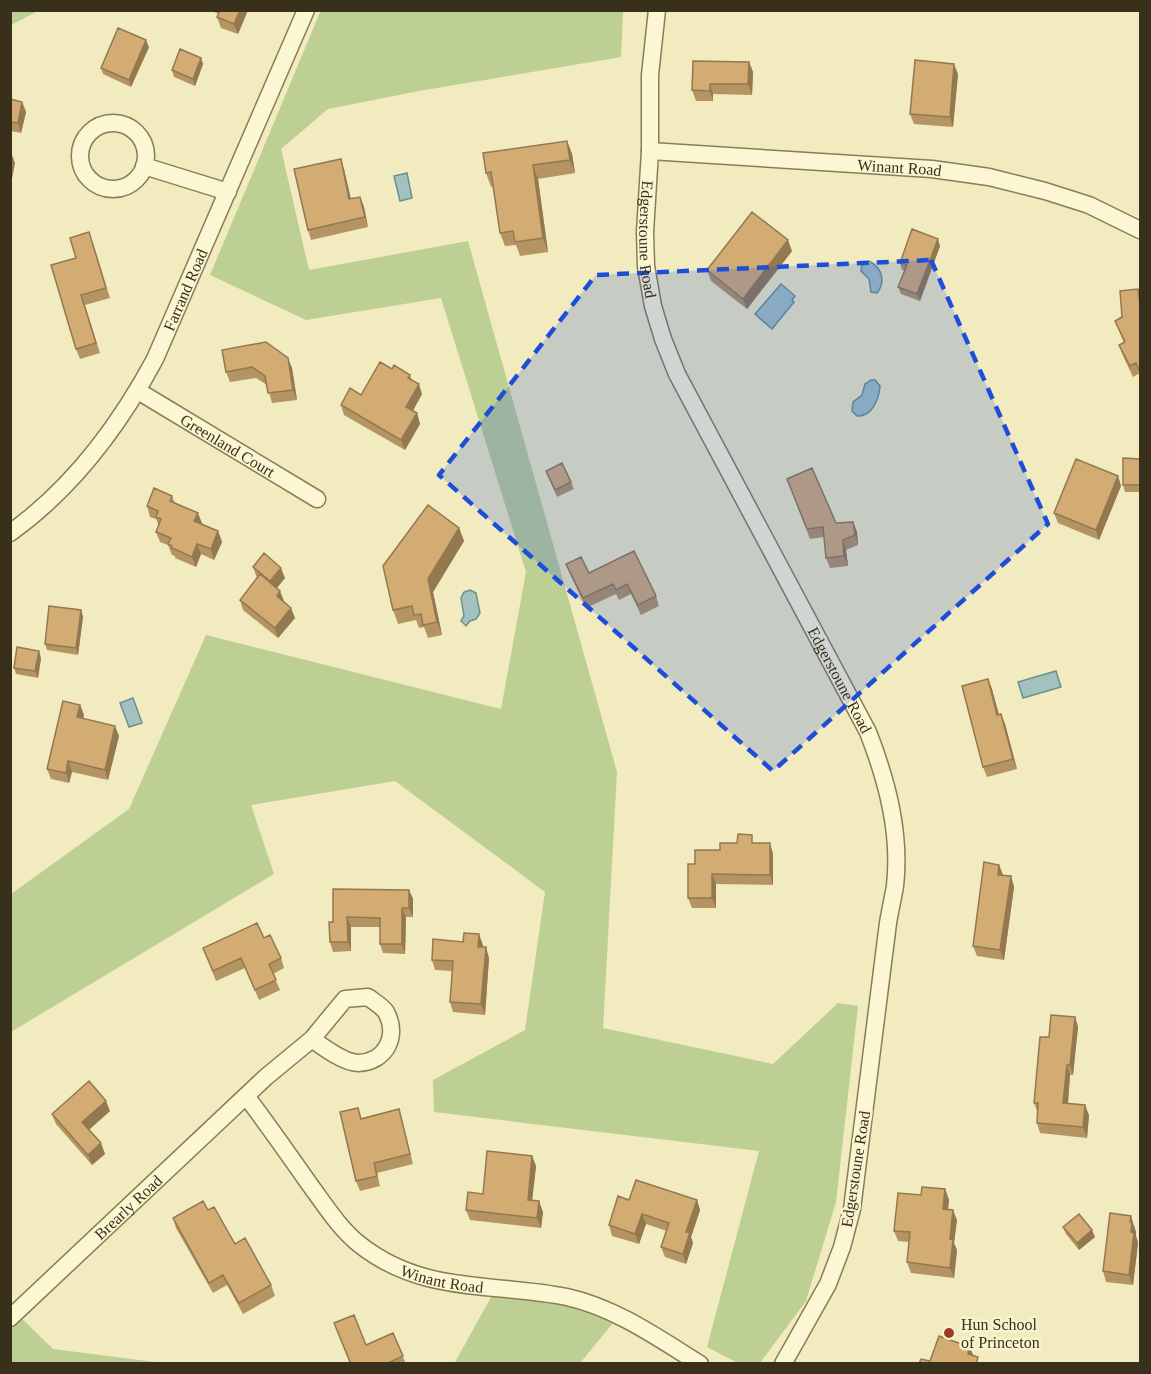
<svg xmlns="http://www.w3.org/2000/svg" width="1151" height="1374" viewBox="0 0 1151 1374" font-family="'Times New Roman',serif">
<rect width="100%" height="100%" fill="#f1ebbf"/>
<!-- green -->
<path fill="#bdcf93" d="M 11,10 L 38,10 L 38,11 L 11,25 Z
M 321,10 L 623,11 L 621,57 L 419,91 L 328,109 L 281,149 L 309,270 L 468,241 L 617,772 L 603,1028 L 773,1064 L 838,1003 L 858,1006 L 836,1202 L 806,1301 L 760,1363 L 738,1363 L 707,1347 L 759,1151 L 434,1112 L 433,1080 L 525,1030 L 545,892 L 395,781 L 251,805 L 274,874 L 11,1032 L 11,894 L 129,809 L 206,635 L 501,709 L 526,572 L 441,298 L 306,320 L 210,275 Z
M 499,1283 L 623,1311 L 580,1363 L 454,1364 Z
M 14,1311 L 53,1349 L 163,1363 L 11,1364 L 11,1313 Z"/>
<!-- water -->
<path fill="#a3c2bf" stroke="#69918f" stroke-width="1.5" d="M 407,173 L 412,198 L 400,201 L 394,176 Z
M 869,261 C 882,268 886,281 877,293 L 871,292 L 869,279 L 861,271 L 862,264 Z
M 781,284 L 795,296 L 792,300 L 794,302 L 772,329 L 755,314 Z
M 871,380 L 875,380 L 880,386 C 879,399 872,417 857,416 L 852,411 L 853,402 L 862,395 L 865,384 Z
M 470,590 L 476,593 L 480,613 L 476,619 L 470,621 L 466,626 L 461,621 L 464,616 L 461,598 L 464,592 Z
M 1056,671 L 1061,687 L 1023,698 L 1018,682 Z
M 133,698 L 142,723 L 129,727 L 120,703 Z"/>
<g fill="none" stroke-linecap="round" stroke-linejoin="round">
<defs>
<g id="street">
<path id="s1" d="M 657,10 L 650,75 L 650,151 L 645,232 L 646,266 L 653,306 L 663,339 L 677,374 L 868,732 C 887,781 901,833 895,886 C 893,898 890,911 888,923 L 852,1209 L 842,1247 L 828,1284 L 783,1364"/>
<circle cx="113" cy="156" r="33"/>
<path id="s2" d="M 650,151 L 932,169 L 989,177 L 1045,191 L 1089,205 L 1140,230"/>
<path d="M 144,166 L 228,192"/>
<path id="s3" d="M 138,391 L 317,499"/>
<path id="s4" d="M 10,533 C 73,488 119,426 155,359 L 306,10"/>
<path id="s5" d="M 246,1096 C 268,1125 289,1155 310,1185 C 325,1205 339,1228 359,1244 C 423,1295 492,1282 567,1297 C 616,1308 658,1338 700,1364"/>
<path id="s6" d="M 10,1318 L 266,1077 L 312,1039 C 323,1047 344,1063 358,1063 C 386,1062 399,1036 386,1012 C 382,1006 373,1001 368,997 L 345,999 L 312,1039"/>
</g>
</defs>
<!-- street casing -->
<use href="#street" stroke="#8b7c56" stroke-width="19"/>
<!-- street -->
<use href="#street" stroke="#fbf7d3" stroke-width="16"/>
</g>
<!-- wall -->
<path fill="#b59463" d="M 209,10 L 248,10 L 238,34 L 221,28 L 217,17 L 219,14 Z
M 149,47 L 131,87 L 103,74 L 101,68 Z
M 201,58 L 203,64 L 195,86 L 174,77 L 172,70 Z
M 749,62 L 753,72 L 752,95 L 713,94 L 713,101 L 696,101 L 692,90 Z
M 958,74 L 953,127 L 914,124 L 910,114 Z
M 10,99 L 22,102 L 26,112 L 21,133 L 10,131 Z
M 567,141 L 572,154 L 575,173 L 538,179 L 548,252 L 520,256 L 516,245 L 505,246 L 500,233 L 493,186 L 491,187 L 486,173 Z
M 344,169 L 351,199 L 360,197 L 364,207 L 368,227 L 311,240 L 308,230 Z
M 93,243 L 110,298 L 85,305 L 100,353 L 80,359 L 76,349 L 76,258 Z
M 940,246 L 920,301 L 901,294 L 898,287 L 905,271 L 902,270 L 900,263 Z
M 792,251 L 747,309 L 711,281 L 707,270 Z
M 1140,295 L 1140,375 L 1140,373 L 1133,377 L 1123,356 L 1119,345 L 1124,343 L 1115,321 L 1122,317 Z
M 222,350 L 292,368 L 297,400 L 272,403 L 267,385 L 256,378 L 230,382 L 226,372 Z
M 392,369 L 410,375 L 412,380 L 422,394 L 413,411 L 417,413 L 420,424 L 405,450 L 344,415 L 341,405 L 361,395 Z
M 1140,459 L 1140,492 L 1125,492 L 1123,485 Z
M 546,471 L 571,482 L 574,489 L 557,497 Z
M 1118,476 L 1121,486 L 1099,540 L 1058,523 L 1054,513 Z
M 787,479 L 836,523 L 853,522 L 857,532 L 858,545 L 846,550 L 848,566 L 830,568 L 826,558 L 824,537 L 810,539 Z
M 172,496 L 175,503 L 202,523 L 201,524 L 218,531 L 222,542 L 214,560 L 201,554 L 196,567 L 175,558 L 175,556 L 172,555 L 168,545 L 160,542 L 156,532 L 159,526 L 156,519 L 150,517 L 147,506 Z
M 459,528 L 464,541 L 433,592 L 442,635 L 428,638 L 424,627 L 419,628 L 416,620 L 398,624 L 393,610 Z
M 634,551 L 656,596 L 659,606 L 641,615 L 631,594 L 619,600 L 616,594 L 586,608 L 570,574 L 566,564 L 589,573 Z
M 253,567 L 285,578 L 277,588 L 284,602 L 295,618 L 278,638 L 243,610 L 240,600 L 257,578 Z
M 81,610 L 83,617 L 78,655 L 47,650 L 45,644 Z
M 41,658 L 38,678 L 16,674 L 14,668 Z
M 988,679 L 992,689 L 999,714 L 1005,724 L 1017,769 L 987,777 L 983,767 Z
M 80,705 L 84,715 L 83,718 L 119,736 L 108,780 L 72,772 L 69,783 L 51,779 L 47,769 Z
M 755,843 L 773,854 L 773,885 L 716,884 L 716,908 L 692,908 L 688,898 L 695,864 L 720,850 Z
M 999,865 L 1003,875 L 1011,876 L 1014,887 L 1004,960 L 977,956 L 973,946 Z
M 409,890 L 413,899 L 413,917 L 406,917 L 405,954 L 383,953 L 380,944 L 380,927 L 351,927 L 351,951 L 333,952 L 330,942 L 333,922 Z
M 264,938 L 281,958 L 284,968 L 273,974 L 280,990 L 259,1000 L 245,968 L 216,981 L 203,948 Z
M 483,945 L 483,947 L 489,958 L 485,1015 L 453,1012 L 450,1002 L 452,971 L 435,970 L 432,960 Z
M 1075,1017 L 1078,1027 L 1073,1075 L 1070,1075 L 1068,1104 L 1089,1115 L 1087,1138 L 1040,1133 L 1037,1123 L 1038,1113 L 1034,1103 L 1049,1037 Z
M 399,1109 L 402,1120 L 413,1164 L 377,1173 L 380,1186 L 360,1191 L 356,1181 L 362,1118 Z
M 110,1111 L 89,1130 L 105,1154 L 92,1165 L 56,1124 L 52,1114 Z
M 532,1156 L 536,1166 L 532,1201 L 543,1212 L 541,1228 L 470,1220 L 466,1210 L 483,1194 Z
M 945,1189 L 949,1200 L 948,1210 L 957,1220 L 954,1243 L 957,1250 L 954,1278 L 911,1273 L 907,1262 L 909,1242 L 898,1241 L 894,1231 L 921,1195 Z
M 629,1200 L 697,1200 L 700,1210 L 691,1237 L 693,1243 L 686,1264 L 665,1257 L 661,1247 L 667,1231 L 646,1224 L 639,1244 L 612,1236 L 609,1225 Z
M 208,1210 L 235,1244 L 271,1285 L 275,1296 L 243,1314 L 227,1285 L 213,1293 L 176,1228 L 173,1218 Z
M 1134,1226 L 1136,1232 L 1136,1236 L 1138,1243 L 1133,1285 L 1106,1282 L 1103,1271 Z
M 1063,1227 L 1095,1237 L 1079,1250 L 1066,1234 Z
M 334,1323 L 366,1345 L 393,1333 L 406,1364 L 350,1364 Z"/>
<!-- shaded-wall -->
<path fill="#937850" d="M 240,10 L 248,10 L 238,34 L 234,24 Z
M 146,40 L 149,47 L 131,87 L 129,80 Z
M 201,58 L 203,64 L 195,86 L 193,79 Z
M 749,62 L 753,72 L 752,95 L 748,84 Z
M 954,64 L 958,74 L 953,127 L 950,117 Z
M 710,84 L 713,94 L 713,101 L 710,91 Z
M 22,102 L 26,112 L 21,133 L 18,123 Z
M 567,141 L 572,154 L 575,173 L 570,160 Z
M 11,152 L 15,163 L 11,184 L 10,156 Z
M 341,159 L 344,169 L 353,209 L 349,199 Z
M 533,165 L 538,179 L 548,252 L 543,238 Z
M 360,197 L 364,207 L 368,227 L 365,217 Z
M 938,239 L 940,246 L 920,301 L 917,294 Z
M 788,240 L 792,251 L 747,309 L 743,299 Z
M 288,358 L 292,368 L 297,400 L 293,390 Z
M 419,384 L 422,394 L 409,417 L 406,407 Z
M 417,413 L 420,424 L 405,450 L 401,440 Z
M 1118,476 L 1121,486 L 1099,540 L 1096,530 Z
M 198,513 L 202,523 L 198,532 L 194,521 Z
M 853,522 L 857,532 L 858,545 L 855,535 Z
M 459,528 L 464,541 L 433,592 L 442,635 L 437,622 L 428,579 Z
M 218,531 L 222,542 L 214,560 L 211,549 Z
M 843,540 L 846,550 L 848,566 L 844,556 Z
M 197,544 L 201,554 L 196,567 L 192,557 Z
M 281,568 L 285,578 L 274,591 L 270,581 Z
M 280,591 L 284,601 L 280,606 L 277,596 Z
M 291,608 L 295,618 L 278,638 L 275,628 Z
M 81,610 L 83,617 L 78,655 L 76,648 Z
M 39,651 L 41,658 L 38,678 L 35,671 Z
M 988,679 L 992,689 L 1001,725 L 997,715 Z
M 80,705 L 84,715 L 81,727 L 77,717 Z
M 1001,714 L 1005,724 L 1017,769 L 1013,759 Z
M 115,726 L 119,736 L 108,780 L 105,770 Z
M 68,761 L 72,772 L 69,783 L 66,773 Z
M 770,843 L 773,854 L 773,885 L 770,875 Z
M 999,865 L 1003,875 L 1002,885 L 998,875 Z
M 712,874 L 716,884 L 716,908 L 712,898 Z
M 1011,876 L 1014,887 L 1004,960 L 1000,950 Z
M 409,890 L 413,899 L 413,917 L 409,908 Z
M 402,908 L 406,917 L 405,954 L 402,944 Z
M 347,917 L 351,927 L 351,951 L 348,942 Z
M 479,934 L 483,945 L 482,957 L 478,947 Z
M 486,947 L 489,958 L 485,1015 L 481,1004 Z
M 1075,1017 L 1078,1027 L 1073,1075 L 1070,1065 Z
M 1067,1065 L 1070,1075 L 1067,1113 L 1063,1103 Z
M 106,1101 L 110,1111 L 86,1132 L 82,1122 Z
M 1085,1105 L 1089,1115 L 1087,1138 L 1083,1127 Z
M 101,1143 L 105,1154 L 92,1165 L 88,1155 Z
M 532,1156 L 536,1166 L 531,1210 L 528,1200 Z
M 945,1189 L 949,1200 L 947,1219 L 943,1209 Z
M 697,1200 L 700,1210 L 691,1237 L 693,1243 L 686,1264 L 683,1254 L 686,1232 Z
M 539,1201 L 543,1212 L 541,1228 L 537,1218 Z
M 953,1210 L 957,1220 L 954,1243 L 957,1250 L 954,1278 L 950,1268 L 950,1239 Z
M 642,1214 L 646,1224 L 639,1244 L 635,1234 Z
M 1131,1216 L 1136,1232 L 1136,1236 L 1138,1243 L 1133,1285 L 1129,1275 L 1131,1232 L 1130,1222 Z
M 1092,1230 L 1095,1237 L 1079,1250 L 1077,1243 Z
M 970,1347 L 974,1357 L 968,1354 Z"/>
<!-- building -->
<path fill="#d2ac73" stroke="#937850" stroke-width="1.5" d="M 220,10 L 240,10 L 234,24 L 217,17 Z
M 118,28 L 146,40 L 129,80 L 101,68 Z
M 180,49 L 201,58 L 193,79 L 172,70 Z
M 915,60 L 954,64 L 950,117 L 910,114 Z
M 693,61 L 749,62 L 748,84 L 710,84 L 710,91 L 692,90 Z
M 10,99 L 22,102 L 18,123 L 10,122 Z
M 567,141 L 570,160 L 533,165 L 543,238 L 515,242 L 513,231 L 500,233 L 491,172 L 486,173 L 483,153 Z
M 341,159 L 349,199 L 360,197 L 365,217 L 308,230 L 294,169 Z
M 752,212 L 788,240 L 743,299 L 707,270 Z
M 912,229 L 938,239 L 917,294 L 898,287 L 907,265 L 900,263 Z
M 89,232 L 106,288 L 81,295 L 96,343 L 76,349 L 51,265 L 76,258 L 70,238 Z
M 1138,289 L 1140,306 L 1140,372 L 1136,363 L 1130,366 L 1119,345 L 1125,342 L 1115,321 L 1122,317 L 1120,291 Z
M 266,342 L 288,358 L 293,390 L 268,393 L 265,376 L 252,367 L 226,372 L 222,350 Z
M 380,362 L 392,369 L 394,365 L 410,375 L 408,378 L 419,384 L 406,407 L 417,413 L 401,440 L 341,405 L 350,388 L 361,395 Z
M 1123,458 L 1140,459 L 1140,485 L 1123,485 Z
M 1076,459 L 1118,476 L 1096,530 L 1054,513 Z
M 562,463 L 571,482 L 555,490 L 546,471 Z
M 812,468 L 836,523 L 853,522 L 855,535 L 843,540 L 844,556 L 826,558 L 823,527 L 807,529 L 787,479 Z
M 154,488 L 172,496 L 170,501 L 198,513 L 194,521 L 218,531 L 211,549 L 197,544 L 192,557 L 172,548 L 172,546 L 168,544 L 171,538 L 156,532 L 161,519 L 156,517 L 158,511 L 147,506 Z
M 428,505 L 459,528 L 428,579 L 437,622 L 423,625 L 421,614 L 414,615 L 412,606 L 393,610 L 383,566 Z
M 634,551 L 656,596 L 638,605 L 627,584 L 616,590 L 613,584 L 583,598 L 566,564 L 581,557 L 589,573 Z
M 264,553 L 281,568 L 270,581 L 253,567 Z
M 260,574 L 280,591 L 277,596 L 291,608 L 275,628 L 240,600 Z
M 49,606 L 81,610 L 76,648 L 45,644 Z
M 17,647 L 39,651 L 35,671 L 14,668 Z
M 988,679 L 997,715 L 1001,714 L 1013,759 L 983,767 L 962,686 Z
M 63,701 L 80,705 L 77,717 L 115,726 L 105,770 L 68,761 L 66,773 L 47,769 Z
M 738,834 L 752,835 L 752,843 L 770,843 L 770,875 L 712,874 L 712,898 L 688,898 L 688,864 L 695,864 L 695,850 L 720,850 L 720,843 L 737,843 Z
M 984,862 L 999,865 L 998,875 L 1011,876 L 1000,950 L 973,946 Z
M 333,889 L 409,890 L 409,908 L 402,908 L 402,944 L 380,944 L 380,918 L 347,917 L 348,942 L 330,942 L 329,922 L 333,922 Z
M 257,923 L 264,938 L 270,935 L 281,958 L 269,964 L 276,980 L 255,990 L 241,958 L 213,971 L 203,948 Z
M 464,933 L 479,934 L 478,947 L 486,947 L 481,1004 L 450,1002 L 453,961 L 432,960 L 433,939 L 463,942 Z
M 1051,1015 L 1075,1017 L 1070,1065 L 1067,1065 L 1063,1103 L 1085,1105 L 1083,1127 L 1037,1123 L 1038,1103 L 1034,1103 L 1040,1037 L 1049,1037 Z
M 89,1081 L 106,1101 L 82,1122 L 101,1143 L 88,1155 L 52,1114 Z
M 358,1108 L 361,1119 L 399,1109 L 410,1154 L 374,1163 L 377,1176 L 356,1181 L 340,1112 Z
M 487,1151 L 532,1156 L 528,1200 L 539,1201 L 537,1218 L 466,1210 L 468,1192 L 483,1194 Z
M 636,1180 L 697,1200 L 686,1232 L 690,1232 L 683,1254 L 661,1247 L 669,1223 L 642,1214 L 635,1234 L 609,1225 L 618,1196 L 629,1200 Z
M 922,1187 L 945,1189 L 943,1209 L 953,1210 L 950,1239 L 953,1240 L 950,1268 L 907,1262 L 910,1232 L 894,1231 L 898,1193 L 921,1195 Z
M 203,1201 L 208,1210 L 214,1207 L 235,1244 L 245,1238 L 271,1285 L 239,1303 L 223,1275 L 209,1283 L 173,1218 Z
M 1110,1213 L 1131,1216 L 1130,1222 L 1132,1222 L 1131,1232 L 1134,1233 L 1129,1275 L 1103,1271 Z
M 1079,1214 L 1092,1230 L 1077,1243 L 1063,1227 Z
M 354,1315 L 366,1345 L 393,1333 L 403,1356 L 386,1364 L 351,1364 L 334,1323 Z
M 939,1336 L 970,1347 L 968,1354 L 978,1357 L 976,1364 L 919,1364 L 921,1359 L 930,1361 Z"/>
<!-- marked area -->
<path fill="#1d4ed8" fill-opacity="0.2" stroke="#1d4ed8" stroke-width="4.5" stroke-dasharray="12 8" stroke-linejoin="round" d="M 931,260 L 1048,524 L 773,771 L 439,475 L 596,275 Z"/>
<!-- markers -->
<circle fill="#9e3922" stroke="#f8f4cf" stroke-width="2" cx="949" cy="1333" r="6"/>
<g text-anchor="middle" stroke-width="5" stroke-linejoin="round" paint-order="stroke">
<!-- street labels -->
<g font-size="16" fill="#39301c" stroke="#f8f4cf">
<text dy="6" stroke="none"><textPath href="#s2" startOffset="250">Winant Road</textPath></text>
<text dy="6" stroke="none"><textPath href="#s1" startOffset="230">Edgerstoune Road</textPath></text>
<text dy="6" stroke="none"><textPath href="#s4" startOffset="304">Farrand Road</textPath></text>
<text dy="6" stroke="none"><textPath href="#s3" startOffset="105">Greenland Court</textPath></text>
<text dy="6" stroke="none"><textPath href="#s1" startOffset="716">Edgerstoune Road</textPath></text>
<text transform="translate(855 1169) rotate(-81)" y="6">Edgerstoune Road</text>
<text dy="6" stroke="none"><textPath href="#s6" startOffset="162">Brearly Road</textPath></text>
<text dy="6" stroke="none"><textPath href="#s5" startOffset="278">Winant Road</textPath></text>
</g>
<!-- poi labels -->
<g font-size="16" fill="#39301c" stroke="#f8f4cf" text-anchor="start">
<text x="961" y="1330">Hun School<tspan x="961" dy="18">of Princeton</tspan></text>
</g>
</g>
<!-- border -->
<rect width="1151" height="1374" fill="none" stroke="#39301c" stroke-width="24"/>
</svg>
